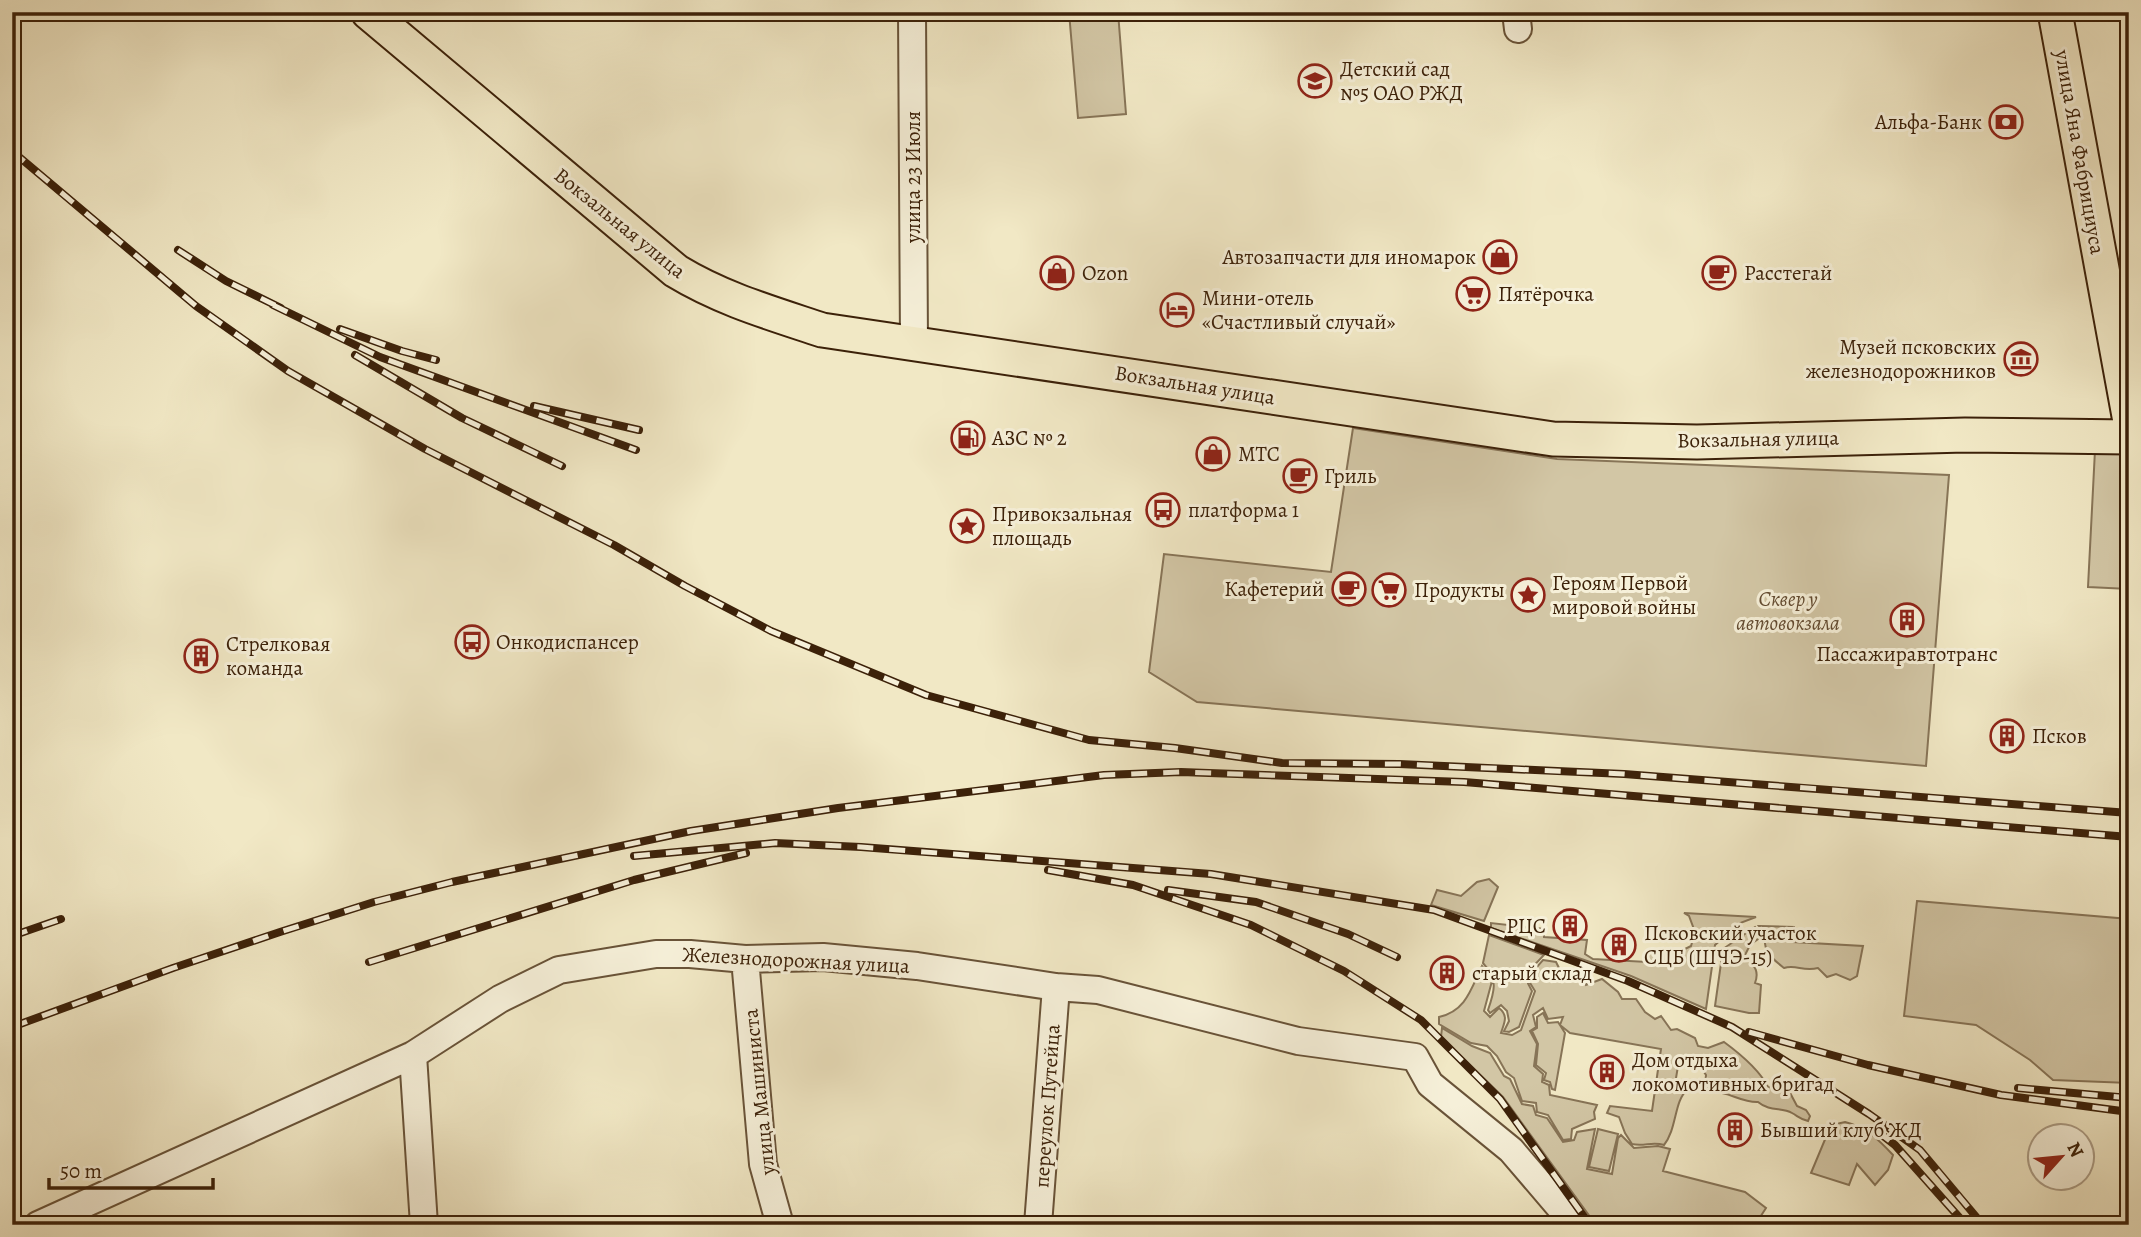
<svg xmlns="http://www.w3.org/2000/svg" width="2141" height="1237" viewBox="0 0 2141 1237" font-family="Alegreya,serif">
<rect width="100%" height="100%" fill="#f1e8c5"/>
<filter id="stains"><feTurbulence type="fractalNoise" baseFrequency=".00286" numOctaves="4"/><feColorMatrix values="0 0 0 0 .2 0 0 0 0 .09 0 0 0 0 .02 0 0 0 .5 -.17"/></filter>
<radialGradient id="worn" r=".72"><stop offset=".6" stop-color="#630" stop-opacity="0"/><stop offset="1" stop-color="#630" stop-opacity=".3"/></radialGradient>
<!-- green -->
<path fill="#d2c6a5" stroke="#877457" stroke-width="2" d="M 1069,12 L 1118,12 L 1126,114 L 1078,118 Z
M 1353,428 L 1557,459 L 1949,475 L 1926,766 L 1197,702 L 1149,672 L 1164,554 L 1331,572 Z
M 2095,450 L 2129,451 L 2129,589 L 2088,587 Z
M 1489,879 L 1498,887 L 1484,921 L 1431,905 L 1437,890 L 1461,896 L 1477,882 Z
M 1917,901 L 2129,919 L 2129,1083 L 2053,1080 L 2030,1060 L 1976,1025 L 1904,1016 Z
M 1684,913 L 1756,917 L 1740,923 L 1715,945 L 1706,1009 L 1631,976 L 1491,928 L 1491,923 L 1544,929 L 1544,937 L 1587,940 L 1585,954 L 1593,959 L 1647,962 L 1650,951 L 1679,952 L 1691,946 L 1695,932 L 1689,916 Z
M 1759,926 L 1794,927 L 1793,942 L 1863,946 L 1857,976 L 1850,980 L 1836,974 L 1827,977 L 1818,968 C 1803,972 1796,964 1784,968 C 1770,957 1763,952 1765,933 Z
M 1755,927 L 1762,936 L 1750,945 L 1745,955 C 1753,965 1760,970 1755,983 L 1761,985 L 1759,1013 L 1749,1013 L 1715,1006 L 1723,949 Z
M 1489,935 L 1544,955 L 1524,976 L 1532,991 L 1519,1027 L 1509,1032 L 1504,1031 L 1509,1021 L 1507,1011 L 1501,1005 L 1490,1013 L 1488,1010 C 1495,990 1498,980 1483,963 Z
M 1543,960 L 1556,962 L 1562,974 L 1577,970 L 1583,974 L 1586,985 L 1602,979 L 1618,992 L 1622,999 L 1636,999 L 1645,1012 L 1655,1019 L 1661,1016 L 1671,1030 L 1677,1029 L 1695,1038 L 1698,1046 L 1708,1048 L 1724,1042 C 1739,1053 1760,1071 1768,1087 L 1788,1089 L 1797,1106 L 1806,1110 L 1810,1116 L 1808,1121 C 1800,1119 1799,1117 1792,1113 C 1782,1107 1770,1112 1758,1102 C 1741,1103 1727,1090 1709,1092 L 1705,1085 L 1706,1075 L 1702,1069 L 1678,1066 L 1676,1078 L 1684,1083 L 1687,1090 C 1674,1101 1677,1129 1664,1145 C 1652,1141 1644,1147 1632,1144 L 1625,1133 L 1619,1117 L 1607,1113 L 1610,1106 L 1652,1111 L 1661,1049 L 1570,1033 L 1560,1025 L 1563,1017 L 1548,1019 L 1543,1008 L 1533,1015 L 1536,1027 L 1530,1031 L 1537,1044 L 1534,1066 L 1543,1074 L 1542,1082 L 1549,1085 L 1550,1095 L 1597,1105 L 1594,1112 L 1595,1119 L 1572,1129 L 1571,1139 L 1563,1140 L 1548,1115 L 1537,1112 L 1536,1103 L 1522,1101 L 1514,1078 L 1506,1072 L 1497,1056 L 1487,1046 L 1471,1043 L 1439,1024 L 1439,1017 C 1466,1011 1471,989 1482,966 L 1492,981 L 1484,1011 L 1490,1017 L 1499,1008 C 1509,1016 1504,1023 1501,1033 L 1512,1035 L 1521,1030 L 1535,991 L 1527,978 Z
M 1543,1013 L 1548,1023 L 1558,1022 L 1565,1033 L 1555,1090 L 1552,1089 L 1550,1082 L 1544,1080 L 1546,1073 L 1536,1065 L 1538,1044 L 1532,1031 L 1537,1028 L 1537,1017 Z
M 1442,1028 L 1472,1046 L 1490,1053 L 1504,1076 L 1510,1079 L 1522,1104 L 1533,1106 L 1536,1115 L 1547,1118 L 1563,1142 L 1574,1140 L 1577,1132 L 1595,1129 L 1587,1169 L 1612,1174 L 1618,1138 L 1621,1135 L 1634,1148 L 1658,1146 L 1670,1149 L 1663,1171 L 1745,1192 L 1766,1208 L 1755,1225 L 1596,1225 L 1503,1097 L 1441,1037 Z
M 1845,1122 C 1866,1127 1879,1140 1893,1155 L 1888,1170 L 1875,1185 L 1857,1164 L 1849,1185 L 1811,1173 L 1831,1125 Z
M 1598,1129 L 1618,1134 L 1609,1171 L 1589,1167 Z"/>
<g fill="none" stroke-linecap="round" stroke-linejoin="round">
<defs>
<path id="minor" d="M 912,12 L 914,343
M 1516,12 L 1518,29
M 745,959 L 763,1164 L 780,1225
M 413,1055 L 424,1225
M 38,1225 L 413,1055 L 500,999 L 559,970 L 656,954 L 690,954 L 745,959 L 823,957 L 917,966 L 1056,987 L 1098,990 L 1298,1041 L 1415,1057 L 1430,1084 L 1511,1150 L 1575,1225
M 1038,1225 L 1056,987"/>
<path id="major" d="M 368,12 L 676,271 C 722,299 771,313 822,330 L 1553,439 L 1697,442 L 1965,435 L 2129,437
M 2055,12 L 2129,416"/>
</defs>
<!-- minor casing -->
<use href="#minor" stroke="#695338" stroke-width="30"/>
<!-- major casing -->
<use href="#major" stroke="#3c2109" stroke-width="37"/>
<!-- minor -->
<use href="#minor" stroke="#f6f0d9" stroke-width="26"/>
<!-- major -->
<use href="#major" stroke="#f1e8c5" stroke-width="33"/>
<defs>
<path id="rail" d="M 12,151 L 196,306 L 288,371 L 425,449 L 614,545 L 685,586 L 771,631 L 926,695 L 1089,740 L 1175,748 L 1282,763 L 1399,764 L 1624,774 L 2129,813
M 178,250 L 226,281 L 281,308
M 273,305 L 380,357 L 636,450
M 340,329 L 402,351 L 436,360
M 355,355 L 462,418 L 562,466
M 534,406 L 639,430
M 634,856 L 775,843 L 861,847 L 1211,874 L 1434,910 L 1628,981 L 1732,1027 L 1869,1114 L 1920,1150 L 1983,1225
M 1048,870 L 1133,885 L 1251,925 L 1344,971 L 1421,1020 L 1500,1099 L 1590,1225
M 1168,890 L 1256,902 L 1348,934 L 1397,957
M 12,936 L 61,919
M 369,962 L 634,880 L 746,853
M 12,1027 L 173,968 L 280,932 L 374,902 L 452,882 L 691,831 L 838,808 L 1104,775 L 1181,772 L 1464,782 L 2129,837
M 1749,1032 L 1868,1065 L 2001,1095 L 2129,1112
M 2018,1088 L 2129,1098
M 1877,1131 L 1895,1145 L 1966,1225"/>
</defs>
<!-- rail casing -->
<use href="#rail" stroke="#3c2109" stroke-width="8"/>
<!-- rail -->
<use href="#rail" stroke="#f6f0d9" stroke-width="5" stroke-dasharray="16" stroke-linecap="butt"/>
</g>
<!-- icons -->
<defs>
<symbol id="school-ring" viewBox="-11 -11 22 22"><circle r="9.5" fill="#f6f0d9" stroke="#8f2418" stroke-width="1.5"/><path d="M0-5L7-2L0 1L-7-2ZM-4 1L0 2.5L4 1V4Q0 6-4 4Z" fill="#8f2418"/></symbol>
<symbol id="bank-ring" viewBox="-11 -11 22 22"><circle r="9.5" fill="#f6f0d9" stroke="#8f2418" stroke-width="1.5"/><path d="M-6-4H6V4H-6ZM0-2.3a2.3 2.3 0 1 0 0 4.6a2.3 2.3 0 1 0 0-4.6Z" fill="#8f2418"/></symbol>
<symbol id="shop-ring" viewBox="-11 -11 22 22"><circle r="9.5" fill="#f6f0d9" stroke="#8f2418" stroke-width="1.5"/><path d="M-5-2.5h2.3a2.7 3.5 0 0 1 5.4 0H5L5.5 6h-11ZM-1.5-2.5h3a1.5 2.3 0 0 0-3 0Z" fill="#8f2418"/></symbol>
<symbol id="cafe-ring" viewBox="-11 -11 22 22"><circle r="9.5" fill="#f6f0d9" stroke="#8f2418" stroke-width="1.5"/><path d="M-5.5-4.5H6V0H3Q3 3.5 0 3.5H-2.5Q-5.5 3.5-5.5 0ZM3-3.2v2h1.7v-2ZM-6 4.5H4V6H-6Z" fill="#8f2418"/></symbol>
<symbol id="supermarket-ring" viewBox="-11 -11 22 22"><circle r="9.5" fill="#f6f0d9" stroke="#8f2418" stroke-width="1.5"/><path d="M-6-5.5h2.5l.6 2H6L4.5 2H-2.5L-4.4-4H-6ZM-1.5 3.2a1.3 1.3 0 1 0 .1 0ZM3 3.2a1.3 1.3 0 1 0 .1 0Z" fill="#8f2418"/></symbol>
<symbol id="hotel-ring" viewBox="-11 -11 22 22"><circle r="9.5" fill="#f6f0d9" stroke="#8f2418" stroke-width="1.5"/><path d="M-6-4.5h1.5V1H6V5H4.5V3h-9V5H-6ZM-4 0a1.8 1.8 0 1 1 3.6 0ZM.5 0V-2.5h3Q6-2.5 6 0Z" fill="#8f2418"/></symbol>
<symbol id="museum-ring" viewBox="-11 -11 22 22"><circle r="9.5" fill="#f6f0d9" stroke="#8f2418" stroke-width="1.5"/><path d="M0-6L6-3V-2H-6V-3ZM-5-1h2V3h-2ZM-1-1h2V3h-2ZM3-1h2V3H3ZM-6 4H6V6H-6Z" fill="#8f2418"/></symbol>
<symbol id="fuel-ring" viewBox="-11 -11 22 22"><circle r="9.5" fill="#f6f0d9" stroke="#8f2418" stroke-width="1.5"/><path d="M-5.5-6h7V0h2V4h1.3V-2.5L3-4.5l.8-.8L6-3V5H2.5V1h-1V6h-7ZM-4.2-4.7v3.2H.2V-4.7Z" fill="#8f2418"/></symbol>
<symbol id="bus-ring" viewBox="-11 -11 22 22"><circle r="9.5" fill="#f6f0d9" stroke="#8f2418" stroke-width="1.5"/><path d="M-5-6H5V4H4V6H2V4H-2V6H-4V4H-5ZM-3.5-4V0h7V-4ZM-3.5 1.2v1.5H-2V1.2ZM2 1.2v1.5H3.5V1.2Z" fill="#8f2418"/></symbol>
<symbol id="sight-ring" viewBox="-11 -11 22 22"><circle r="9.5" fill="#f6f0d9" stroke="#8f2418" stroke-width="1.5"/><path d="M0-6L1.8-2.2L6-1.7L2.9 1.2L3.7 5.4L0 3.3L-3.7 5.4L-2.9 1.2L-6-1.7L-1.8-2.2Z" fill="#8f2418"/></symbol>
<symbol id="building-ring" viewBox="-11 -11 22 22"><circle r="9.5" fill="#f6f0d9" stroke="#8f2418" stroke-width="1.5"/><path d="M-4-6H4V6H1V3H-1V6H-4ZM-2.5-4.3h1.7v1.8h-1.7ZM.8-4.3h1.7v1.8H.8ZM-2.5-1h1.7V.8h-1.7ZM.8-1h1.7V.8H.8Z" fill="#8f2418"/></symbol>
</defs>
<g fill-rule="evenodd">
<use href="#school-ring" x="1296" y="62" width="38" height="38"/>
<use href="#bank-ring" x="1987" y="103" width="38" height="38"/>
<use href="#shop-ring" x="1481" y="238" width="38" height="38"/>
<use href="#shop-ring" x="1038" y="254" width="38" height="38"/>
<use href="#cafe-ring" x="1700" y="254" width="38" height="38"/>
<use href="#supermarket-ring" x="1454" y="275" width="38" height="38"/>
<use href="#hotel-ring" x="1158" y="291" width="38" height="38"/>
<use href="#museum-ring" x="2002" y="340" width="38" height="38"/>
<use href="#fuel-ring" x="949" y="419" width="38" height="38"/>
<use href="#shop-ring" x="1194" y="435" width="38" height="38"/>
<use href="#cafe-ring" x="1281" y="457" width="38" height="38"/>
<use href="#bus-ring" x="1144" y="491" width="38" height="38"/>
<use href="#sight-ring" x="948" y="507" width="38" height="38"/>
<use href="#cafe-ring" x="1330" y="570" width="38" height="38"/>
<use href="#supermarket-ring" x="1370" y="571" width="38" height="38"/>
<use href="#sight-ring" x="1509" y="576" width="38" height="38"/>
<use href="#building-ring" x="1888" y="601" width="38" height="38"/>
<use href="#bus-ring" x="453" y="623" width="38" height="38"/>
<use href="#building-ring" x="182" y="637" width="38" height="38"/>
<use href="#building-ring" x="1988" y="717" width="38" height="38"/>
<use href="#building-ring" x="1551" y="907" width="38" height="38"/>
<use href="#building-ring" x="1600" y="926" width="38" height="38"/>
<use href="#building-ring" x="1428" y="954" width="38" height="38"/>
<use href="#building-ring" x="1588" y="1053" width="38" height="38"/>
<use href="#building-ring" x="1716" y="1111" width="38" height="38"/>
</g>
<g text-anchor="middle" stroke-width="6" stroke-linejoin="round" paint-order="stroke">
<!-- poi labels -->
<g font-size="21" fill="#3c2109" stroke="#f6f0d9" text-anchor="start">
<text x="1340" y="76">Детский сад<tspan x="1340" dy="24">№5 ОАО РЖД</tspan></text>
<text x="1982" y="129" text-anchor="end">Альфа-Банк</text>
<text x="1476" y="264" text-anchor="end">Автозапчасти для иномарок</text>
<text x="1082" y="280">Ozon</text>
<text x="1744" y="280">Расстегай</text>
<text x="1498" y="301">Пятёрочка</text>
<text x="1202" y="305">Мини-отель<tspan x="1202" dy="24">«Счастливый случай»</tspan></text>
<text x="1996" y="354" text-anchor="end">Музей псковских<tspan x="1996" dy="24">железнодорожников</tspan></text>
<text x="992" y="445">АЗС № 2</text>
<text x="1238" y="461">МТС</text>
<text x="1324" y="483">Гриль</text>
<text x="1188" y="517">платформа 1</text>
<text x="992" y="521">Привокзальная<tspan x="992" dy="24">площадь</tspan></text>
<text x="1552" y="590">Героям Первой<tspan x="1552" dy="24">мировой войны</tspan></text>
<text x="1324" y="596" text-anchor="end">Кафетерий</text>
<text x="1414" y="597">Продукты</text>
<text x="496" y="649">Онкодиспансер</text>
<text x="226" y="651">Стрелковая<tspan x="226" dy="24">команда</tspan></text>
<text x="1907" y="661" text-anchor="middle">Пассажиравтотранс</text>
<text x="2032" y="743">Псков</text>
<text x="1546" y="933" text-anchor="end">РЦС</text>
<text x="1644" y="940">Псковский участок<tspan x="1644" dy="24">СЦБ (ШЧЭ-15)</tspan></text>
<text x="1472" y="980">старый склад</text>
<text x="1632" y="1067">Дом отдыха<tspan x="1632" dy="24">локомотивных бригад</tspan></text>
<text x="1760" y="1137">Бывший клуб ЖД</text>
</g>
<!-- street labels -->
<g font-size="21" fill="#3c2109" stroke="#f6f0d9">
<text transform="translate(2080 152) rotate(80)" y="7">улица Яна Фабрициуса</text>
<text transform="translate(913 177) rotate(-90)" y="7">улица 23 Июля</text>
<text transform="translate(620 223) rotate(39)" y="7">Вокзальная улица</text>
<text transform="translate(1195 385) rotate(9)" y="7">Вокзальная улица</text>
<text transform="translate(1758 439) rotate(-1)" y="7">Вокзальная улица</text>
<text transform="translate(796 960) rotate(3)" y="7">Железнодорожная улица</text>
<text transform="translate(759 1092) rotate(-96)" y="7">улица Машиниста</text>
<text transform="translate(1047 1106) rotate(-86)" y="7">переулок Путейца</text>
</g>
<!-- park labels -->
<g font-size="21" font-style="italic" fill="#624a30" stroke="#f6f0d9">
<text x="1788" y="606">Сквер у<tspan x="1788" dy="24">автовокзала</tspan></text>
</g>
</g>
<!-- margin -->
<rect width="2141" height="1237" fill="none" stroke="#f1e8c5" stroke-width="42"/>
<rect x="14" y="14" width="2113" height="1209" fill="none" stroke="#3c2109" stroke-width="3.5"/>
<rect x="21" y="21" width="2099" height="1195" fill="none" stroke="#3c2109" stroke-width="2"/>
<!-- north arrow -->
<g transform="translate(2061 1157) rotate(63)"><circle r="33" fill="#f6f0d9" stroke="#ac9d86" stroke-width="2"/>
<path d="M0-5L12 26L0 18L-12 26Z" fill="#8f2418"/>
<text y="-10" font-size="19" font-weight="bold" text-anchor="middle" fill="#3c2109">N</text>
</g>
<!-- scale -->
<path d="M49 1178v10h164v-10" fill="none" stroke="#3c2109" stroke-width="3.5"/>
<text x="60" y="1178" font-size="21" fill="#3c2109" stroke="#f6f0d9" stroke-width="5" paint-order="stroke">50 m</text>
<rect width="100%" height="100%" filter="url(#stains)"/>
<rect width="100%" height="100%" fill="url(#worn)"/>
</svg>
